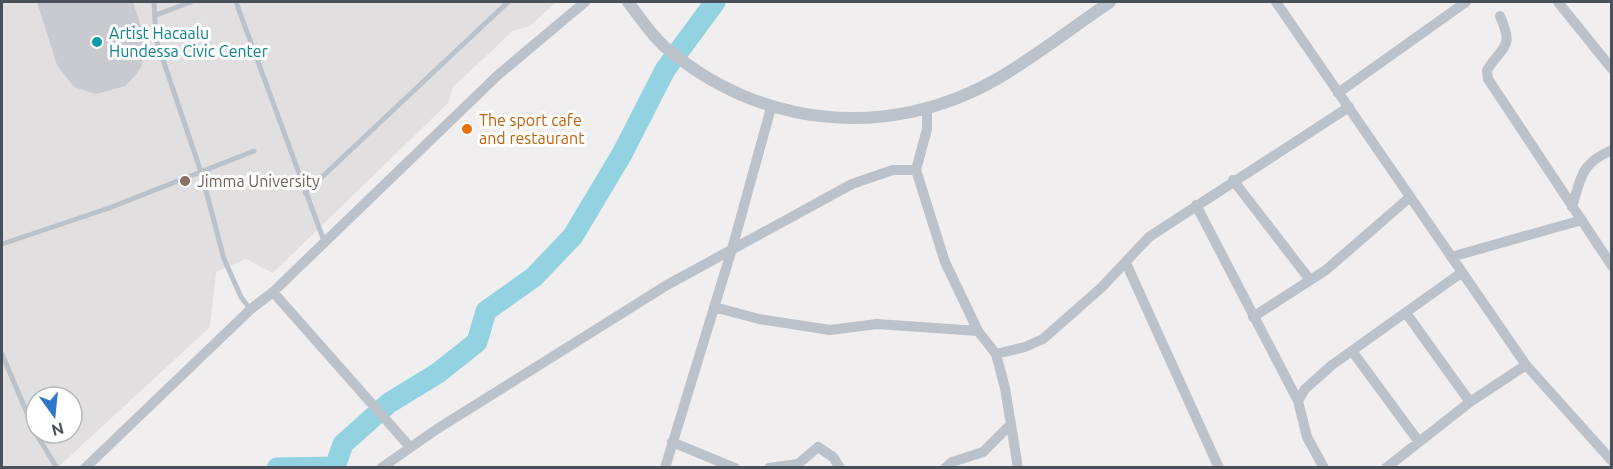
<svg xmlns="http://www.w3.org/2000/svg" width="1613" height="469" viewBox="0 0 1613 469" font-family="Ubuntu,sans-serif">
<rect width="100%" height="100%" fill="#f0eeee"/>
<!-- education -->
<path fill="#e1dfdf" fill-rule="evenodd" d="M 2,2 L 556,2 L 530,26 L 513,31 L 453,87 L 448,103 L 273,273 L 246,259 L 216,272 L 210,327 L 57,468 L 2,467 ZM 36,397 L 72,397 L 72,433 L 36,433 Z"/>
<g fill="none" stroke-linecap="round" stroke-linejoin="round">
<!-- river -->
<path stroke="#93d3e1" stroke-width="21" d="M 277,468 L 335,467 L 343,444 L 389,403 L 438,373 L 477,342 L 486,311 L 534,277 L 573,236 L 622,154 L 665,70 L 715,2"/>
</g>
<!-- building -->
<path fill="#c9cad0" d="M 37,2 L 133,2 L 144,35 L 145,50 L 141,67 L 134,77 L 125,86 L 96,94 L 74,87 L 57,65 Z"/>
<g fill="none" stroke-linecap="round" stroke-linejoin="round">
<!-- service -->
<path stroke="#bbc2c9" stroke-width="5" d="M 154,2 L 156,39 L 201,172 L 224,259 L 241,297 L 250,309
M 236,2 L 324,241
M 156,15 L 191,2
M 305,193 L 508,2
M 2,244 L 109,208 L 254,151
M 2,354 L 35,432 L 57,468"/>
<!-- minor -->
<path stroke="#bbc2c9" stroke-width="10" d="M 1276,2 L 1526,365 L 1612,461
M 1558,2 L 1612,69
M 1500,16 C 1514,48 1504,44 1487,70 L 1488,79 L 1612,266
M 1338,93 L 1466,2
M 927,108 L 927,129 L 916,170 L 945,262 L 978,331 L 996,354 L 1005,388 L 1018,468
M 1233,180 L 1310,280
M 1196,205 L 1298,401
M 1572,207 C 1581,177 1581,163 1612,150
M 1451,257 L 1582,220
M 1126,263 L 1219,468
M 273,292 L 410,447
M 714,307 L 759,319 L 830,330 L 877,324 L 978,331
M 1406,313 L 1470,402
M 1253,317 L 1326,270 L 1410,197
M 1352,351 L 1419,442
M 996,354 L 1025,347 L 1043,339 L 1102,287 L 1149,237 L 1349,107
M 672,442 L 735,468
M 85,468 L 251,309 L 273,292 L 498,75 L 585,2
M 381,468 L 437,429 L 667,285 L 852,184 L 893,170 L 916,170
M 665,468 L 732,249 L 771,108
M 769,468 L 798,464 L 818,447 L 833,457 L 840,468
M 945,468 L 952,462 L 983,452 L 1011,424
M 1324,468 L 1307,437 L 1298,401 L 1305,389 L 1332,365 L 1461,273
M 1386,468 L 1470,402 L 1526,365"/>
<!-- tertiary -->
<path stroke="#bbc2c9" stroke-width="12" d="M 628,2 C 639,16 651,35 665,47 C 759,128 889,141 997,79 C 1036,56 1073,27 1110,2"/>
</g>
<!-- markers -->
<circle fill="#0f9aa8" stroke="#fff" stroke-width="2" cx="97" cy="42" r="6"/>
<circle fill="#e8710a" stroke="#fff" stroke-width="2" cx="467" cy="129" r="6"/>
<circle fill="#8d6e63" stroke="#fff" stroke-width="2" cx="185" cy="181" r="6"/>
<g text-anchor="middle" stroke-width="6" stroke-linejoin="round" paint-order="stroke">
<!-- culture labels -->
<g font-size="16" fill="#0d838f" stroke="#fff" text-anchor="start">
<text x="109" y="39">Artist Hacaalu<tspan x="109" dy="18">Hundessa Civic Center</tspan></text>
</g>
<!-- food labels -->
<g font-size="16" fill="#c56008" stroke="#fff" text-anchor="start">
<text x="479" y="126">The sport cafe<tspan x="479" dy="18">and restaurant</tspan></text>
</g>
<!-- education labels -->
<g font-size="16" fill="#785e54" stroke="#fff" text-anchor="start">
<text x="197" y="187">Jimma University</text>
</g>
</g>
<!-- border -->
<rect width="1613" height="469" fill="none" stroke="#485159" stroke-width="6"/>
<!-- north arrow -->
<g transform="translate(54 415) rotate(165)"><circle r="28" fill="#ffffff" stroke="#b6b9bd" stroke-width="1.5"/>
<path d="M0-4.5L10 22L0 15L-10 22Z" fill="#2e77ca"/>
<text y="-9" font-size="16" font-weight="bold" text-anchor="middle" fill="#485159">N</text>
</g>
</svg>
